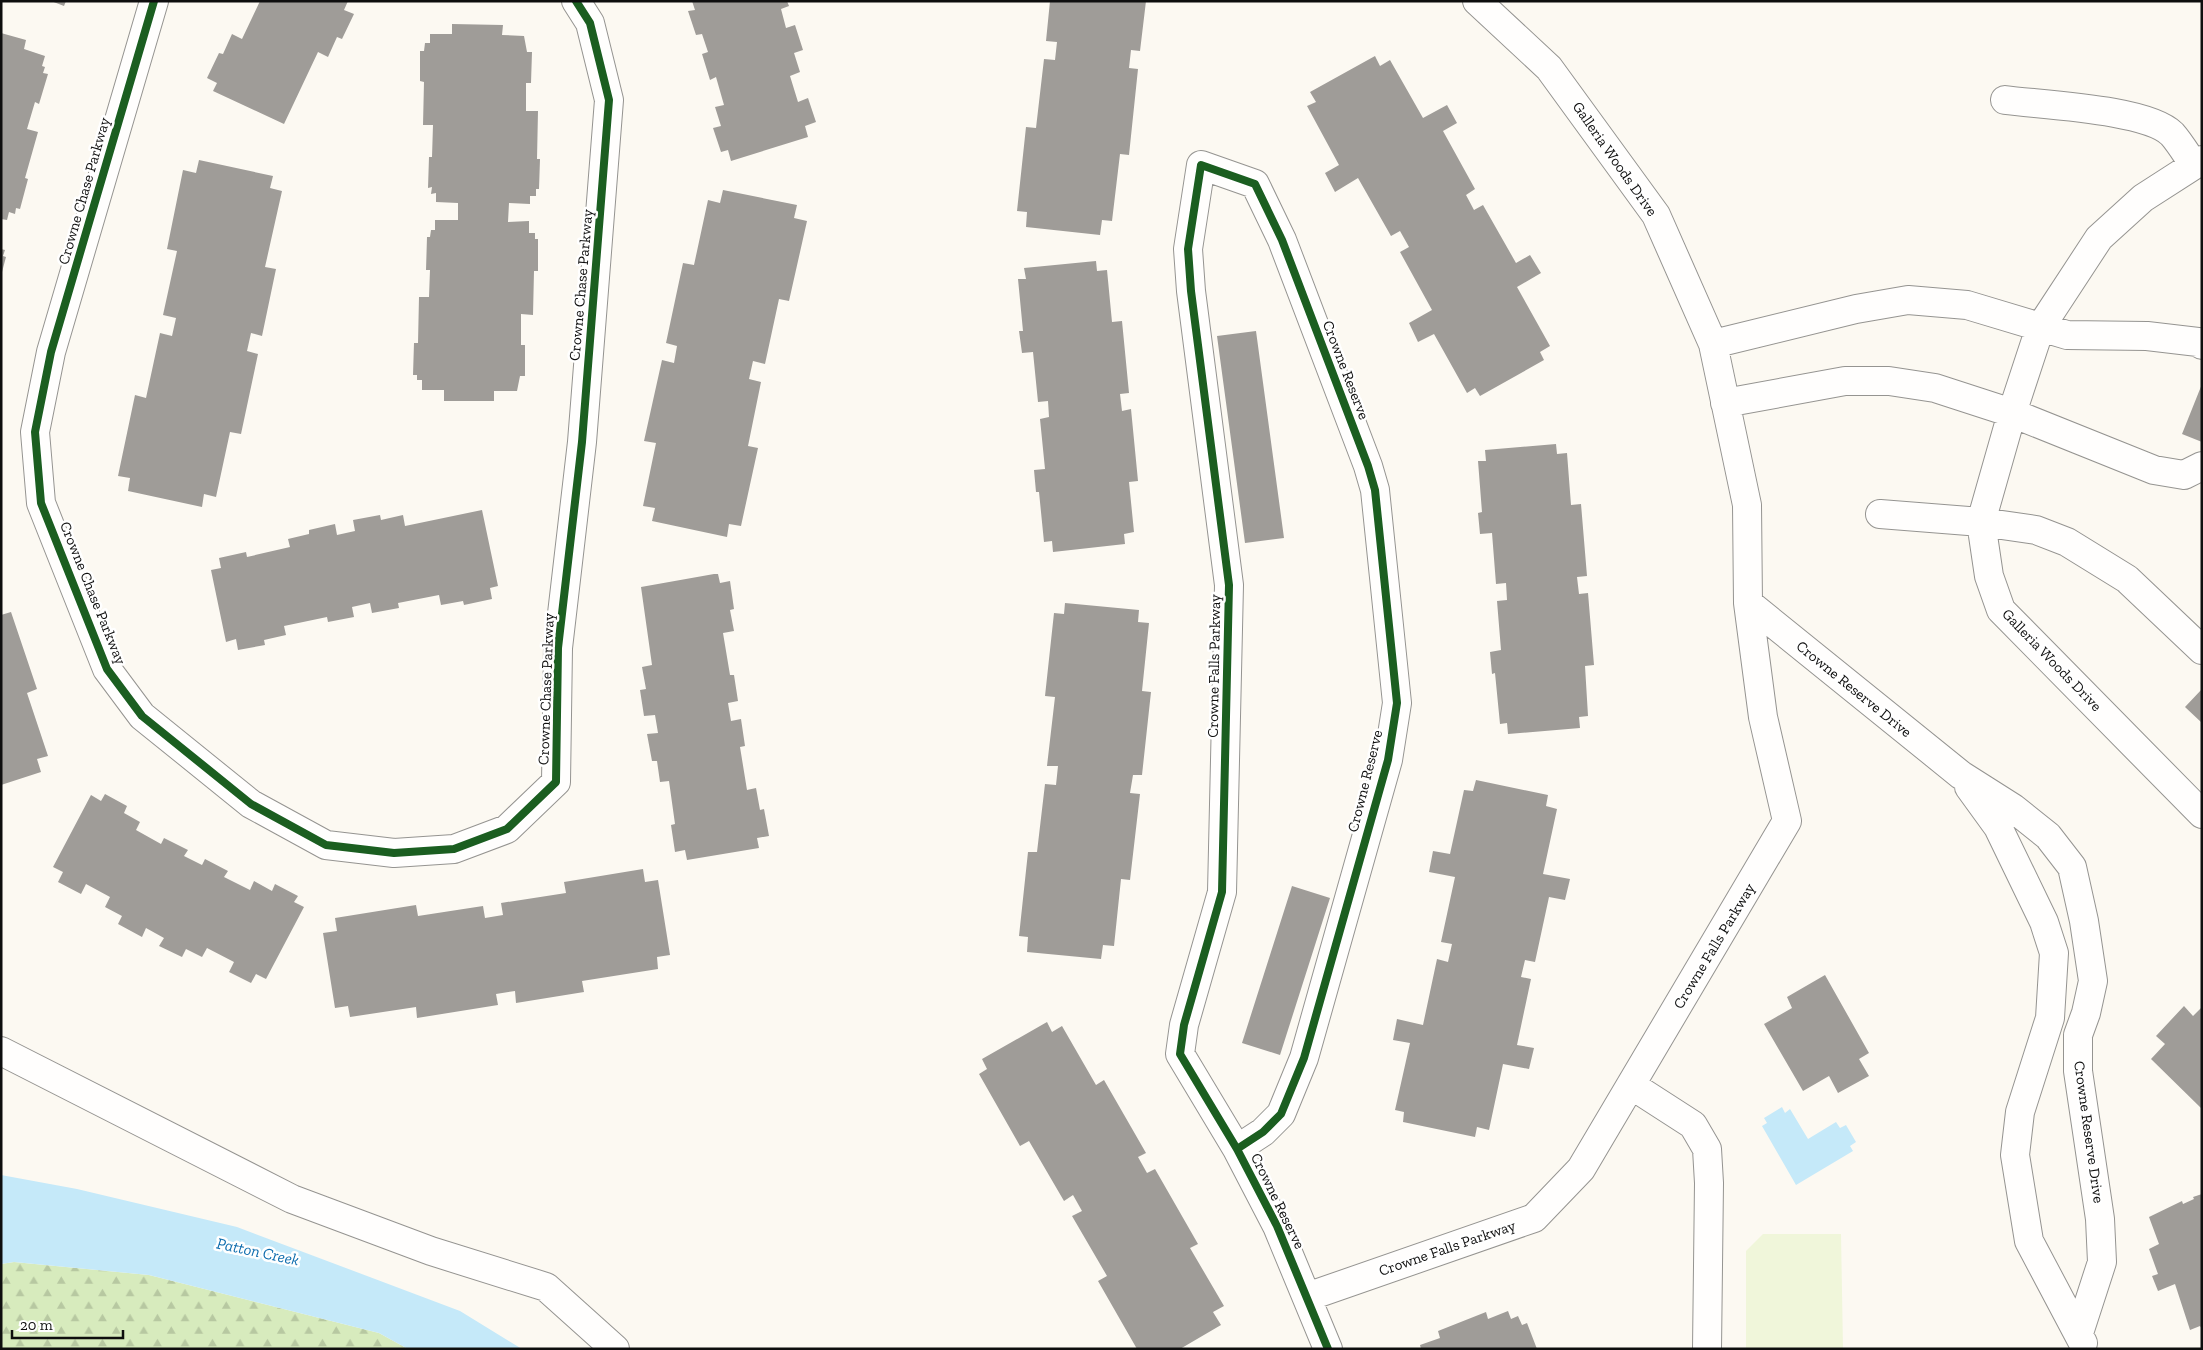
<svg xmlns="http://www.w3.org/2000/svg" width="2203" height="1350" viewBox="0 0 2203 1350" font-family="'Zilla Slab',serif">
<defs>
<pattern id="forest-firs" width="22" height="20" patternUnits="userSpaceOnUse" patternTransform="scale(1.25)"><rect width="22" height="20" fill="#d7ebbd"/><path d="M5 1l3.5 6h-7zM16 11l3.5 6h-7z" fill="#b7c8a1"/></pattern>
</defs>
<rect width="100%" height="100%" fill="#fcf9f2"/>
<!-- forest -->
<path fill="url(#forest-firs)" d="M 14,1262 L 149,1275 L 379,1333 L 408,1349 L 1,1349 L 1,1264 Z"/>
<!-- pitch -->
<path fill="#f0f6da" d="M 1763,1234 L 1841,1234 L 1843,1349 L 1746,1349 L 1746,1251 Z"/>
<!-- water -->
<path fill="#c5e9f9" d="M 1782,1107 L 1785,1113 L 1790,1109 L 1808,1139 L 1836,1122 L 1840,1128 L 1846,1125 L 1856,1142 L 1850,1146 L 1853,1151 L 1796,1185 L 1762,1126 L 1767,1123 L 1764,1118 Z
M 1,1175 L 77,1189 L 237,1227 L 460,1311 L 522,1349 L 408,1349 L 379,1333 L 149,1275 L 14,1262 L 1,1264 Z"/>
<!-- building -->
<path fill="#9f9c98" d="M 51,1 L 66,1 L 64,6 Z
M 260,1 L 348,1 L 344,10 L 354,14 L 342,39 L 337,37 L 328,57 L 318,52 L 284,124 L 213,91 L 217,83 L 207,78 L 219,53 L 223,54 L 232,34 L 242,39 Z
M 692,1 L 787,1 L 789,6 L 781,9 L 786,28 L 795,25 L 803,50 L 794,53 L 800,72 L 790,76 L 798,102 L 808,98 L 816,122 L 805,126 L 808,137 L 731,161 L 728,150 L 721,152 L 713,128 L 721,126 L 715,107 L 724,105 L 716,77 L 710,80 L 702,54 L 708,52 L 702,34 L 696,35 L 688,11 L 695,10 Z
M 1050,1 L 1146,1 L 1140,51 L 1131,50 L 1129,68 L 1138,69 L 1129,155 L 1120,154 L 1112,221 L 1102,220 L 1100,235 L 1026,227 L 1027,212 L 1017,211 L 1026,127 L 1036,128 L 1044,59 L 1055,60 L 1057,42 L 1046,41 Z
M 452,24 L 503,25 L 502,35 L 524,36 L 527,52 L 532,52 L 531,83 L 526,83 L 526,111 L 538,111 L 537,159 L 540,159 L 539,189 L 536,189 L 536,196 L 530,196 L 530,204 L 509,203 L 508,222 L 529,221 L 529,233 L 535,233 L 535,239 L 538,239 L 538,271 L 534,271 L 533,315 L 521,314 L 521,345 L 525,345 L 525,376 L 520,376 L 517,391 L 494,391 L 494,401 L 444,401 L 444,390 L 422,390 L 422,380 L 417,380 L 417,375 L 413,375 L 414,343 L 418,343 L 419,297 L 429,297 L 430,270 L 426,270 L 427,237 L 430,237 L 431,230 L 435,230 L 435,220 L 458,220 L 458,203 L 436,202 L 436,193 L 431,194 L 432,187 L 428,188 L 429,157 L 432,157 L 433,125 L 423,125 L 424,82 L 420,81 L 420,51 L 424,51 L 425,43 L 430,43 L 430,34 L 452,34 Z
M 1,33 L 26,40 L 24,49 L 45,56 L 42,66 L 45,67 L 43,73 L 48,74 L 39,104 L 35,102 L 27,129 L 38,132 L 25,178 L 28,179 L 20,209 L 16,208 L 15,214 L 9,212 L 7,220 L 1,219 Z
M 1375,56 L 1380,66 L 1390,60 L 1423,118 L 1447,105 L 1457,123 L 1443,131 L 1475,189 L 1466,195 L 1474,210 L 1483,205 L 1516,263 L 1530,255 L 1541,273 L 1517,287 L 1550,346 L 1540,352 L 1544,360 L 1480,396 L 1475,388 L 1467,393 L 1434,334 L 1418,342 L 1409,323 L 1432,310 L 1400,252 L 1409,247 L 1400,231 L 1391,236 L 1358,178 L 1335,192 L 1325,173 L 1339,165 L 1307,106 L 1316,102 L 1310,92 Z
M 199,160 L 273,176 L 270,188 L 282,191 L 265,267 L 276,269 L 262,336 L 251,333 L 247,351 L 258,354 L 241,434 L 230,432 L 216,497 L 204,494 L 202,507 L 128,491 L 130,478 L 118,476 L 135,395 L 146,398 L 160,333 L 172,336 L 176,318 L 163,315 L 177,251 L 167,249 L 183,170 L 196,173 Z
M 723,190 L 797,205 L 794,218 L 807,221 L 789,301 L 779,299 L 765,364 L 753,361 L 749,379 L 761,382 L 748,446 L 758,448 L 741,526 L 729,524 L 727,537 L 652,521 L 655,508 L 643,506 L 656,443 L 644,441 L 662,360 L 674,363 L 677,346 L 666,343 L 683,263 L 694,265 L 708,200 L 720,203 Z
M 1,249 L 5,250 L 3,256 L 6,257 L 2,272 Z
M 1096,261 L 1097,271 L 1107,270 L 1112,322 L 1122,321 L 1129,393 L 1120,394 L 1122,411 L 1131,409 L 1138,481 L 1129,482 L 1134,532 L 1124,534 L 1125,544 L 1053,552 L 1052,541 L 1044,542 L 1039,492 L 1036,492 L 1034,470 L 1045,469 L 1040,419 L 1049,417 L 1048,401 L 1038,402 L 1033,352 L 1022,353 L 1019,331 L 1023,331 L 1018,279 L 1026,279 L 1024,268 Z
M 1256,331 L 1284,538 L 1245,543 L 1217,336 Z
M 2202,384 L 2202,442 L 2182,434 Z
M 1556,444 L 1557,454 L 1567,453 L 1571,505 L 1581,504 L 1587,576 L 1577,577 L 1579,594 L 1588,593 L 1594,665 L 1585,666 L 1588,716 L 1579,717 L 1580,728 L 1508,734 L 1507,723 L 1500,724 L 1495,673 L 1492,674 L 1490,652 L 1501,650 L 1497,601 L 1507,600 L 1506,583 L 1496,584 L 1492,533 L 1480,534 L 1478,513 L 1482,512 L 1478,461 L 1486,461 L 1485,450 Z
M 482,510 L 498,586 L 490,588 L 492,599 L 464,605 L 463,601 L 441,605 L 439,595 L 398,603 L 399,608 L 372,613 L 370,603 L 352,607 L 354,617 L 328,622 L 327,617 L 284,626 L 286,635 L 264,640 L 265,645 L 238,650 L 236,639 L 226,642 L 211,570 L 221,568 L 219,558 L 246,552 L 247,557 L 290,547 L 288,539 L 309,534 L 309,530 L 335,524 L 337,535 L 355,531 L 353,520 L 380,515 L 381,520 L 403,515 L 405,526 Z
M 714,574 L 718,574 L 720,583 L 730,581 L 734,609 L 730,610 L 734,631 L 723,633 L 730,675 L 734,675 L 738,701 L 728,703 L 731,721 L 741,719 L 745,746 L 740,747 L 747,790 L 756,788 L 760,810 L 764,809 L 769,836 L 757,838 L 759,848 L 687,860 L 685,850 L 675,852 L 671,825 L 675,824 L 669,781 L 660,782 L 657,761 L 652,761 L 647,734 L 658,733 L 655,715 L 644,716 L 640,690 L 646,689 L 642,667 L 652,665 L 641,587 Z
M 1065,603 L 1139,610 L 1138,622 L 1149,623 L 1142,691 L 1151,692 L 1142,775 L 1133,775 L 1130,793 L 1140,794 L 1130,880 L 1121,879 L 1114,946 L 1103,945 L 1101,959 L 1027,952 L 1028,937 L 1019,936 L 1028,852 L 1037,852 L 1045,784 L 1056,785 L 1058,766 L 1047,766 L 1055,697 L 1045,696 L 1054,613 L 1064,614 Z
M 11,612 L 37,689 L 27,693 L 48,756 L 37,759 L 41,772 L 1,785 L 1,615 Z
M 2202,689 L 2202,723 L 2185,707 Z
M 1476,780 L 1548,795 L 1546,806 L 1557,809 L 1543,874 L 1570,879 L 1565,900 L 1549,897 L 1535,962 L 1525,960 L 1521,977 L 1531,979 L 1517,1045 L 1534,1048 L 1529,1069 L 1503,1064 L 1489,1130 L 1477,1127 L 1475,1137 L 1403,1122 L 1404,1112 L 1395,1110 L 1410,1043 L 1393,1040 L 1397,1019 L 1423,1025 L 1437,959 L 1448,962 L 1452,944 L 1441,942 L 1455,877 L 1429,872 L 1433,851 L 1450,854 L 1464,790 L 1473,791 Z
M 105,794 L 127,806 L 124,813 L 140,822 L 136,830 L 161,844 L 164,838 L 188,850 L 184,856 L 202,865 L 205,859 L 228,871 L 224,877 L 250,890 L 254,881 L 272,891 L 275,884 L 298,896 L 294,902 L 304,907 L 266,979 L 256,974 L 251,983 L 229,972 L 234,962 L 207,948 L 202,957 L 186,949 L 182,957 L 159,946 L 164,938 L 146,928 L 142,937 L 118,924 L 122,916 L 105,907 L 110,897 L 86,884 L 81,894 L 58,882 L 63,872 L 53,867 L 91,795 L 101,801 Z
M 643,869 L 645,882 L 658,880 L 670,955 L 657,957 L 658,969 L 582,981 L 584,992 L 516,1003 L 515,991 L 496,994 L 498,1005 L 417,1018 L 416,1007 L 350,1017 L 348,1006 L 335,1008 L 323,933 L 337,931 L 335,918 L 416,905 L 418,916 L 483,906 L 485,918 L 503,915 L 501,903 L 566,893 L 564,882 Z
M 1292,886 L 1330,898 L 1280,1055 L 1242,1043 Z
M 1825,975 L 1869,1053 L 1859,1059 L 1869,1076 L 1838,1093 L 1829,1076 L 1803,1091 L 1764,1024 L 1792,1008 L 1787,997 Z
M 2184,1006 L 2193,1016 L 2202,1007 L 2202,1109 L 2151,1059 L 2165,1044 L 2156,1036 Z
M 1047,1022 L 1052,1032 L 1062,1026 L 1096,1085 L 1104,1080 L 1146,1153 L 1138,1157 L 1147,1173 L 1155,1169 L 1198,1244 L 1190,1248 L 1224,1306 L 1213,1312 L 1221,1325 L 1180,1349 L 1137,1349 L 1098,1281 L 1107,1276 L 1072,1216 L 1082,1211 L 1073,1195 L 1064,1201 L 1029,1141 L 1020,1146 L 979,1074 L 987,1069 L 982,1059 Z
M 2202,1194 L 2202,1329 L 2200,1326 L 2190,1330 L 2175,1284 L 2158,1291 L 2152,1276 L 2158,1274 L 2149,1249 L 2159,1244 L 2149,1217 L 2182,1201 L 2183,1204 L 2194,1199 L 2193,1197 Z
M 1508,1311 L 1511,1319 L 1518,1316 L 1522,1325 L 1527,1323 L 1537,1349 L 1421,1349 L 1420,1345 L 1440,1338 L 1438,1331 L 1486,1312 L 1488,1319 Z"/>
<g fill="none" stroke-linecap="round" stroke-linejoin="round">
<defs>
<path id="minor" d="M 154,1 L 51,352 L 35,432 L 41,503 L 107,669 L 142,716 L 251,804 L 326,845 L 394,853 L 454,849 L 507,829 L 556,782 L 558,648 L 582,442 L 609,100 L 590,23 L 576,1
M 2005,100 C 2042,105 2147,109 2172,134 C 2180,143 2187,155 2194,165
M 2202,160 L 2143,198 L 2099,238 L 2040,328 L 2012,413 L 1981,522 L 1989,576 L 2001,610 L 2202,814
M 1713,344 L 1856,309 L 1908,300 L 1967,305 L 2067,335 L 2147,336 L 2198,342 L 2202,345
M 1725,403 L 1845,381 L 1889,381 L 1935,388 L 2012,413 L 2154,470 L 2184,475 L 2202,466
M 1880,514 L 1981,522 L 2036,530 L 2067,542 L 2127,579 L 2202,650
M 1748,603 L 1961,775 L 2013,808 L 2048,836 L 2072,867 L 2084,921 L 2093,981 L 2086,1013 L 2078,1035 L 2078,1071 L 2100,1219 L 2102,1262 L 2079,1333
M 1969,787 L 1998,827 L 2044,922 L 2054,953 L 2050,1018 L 2020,1112 L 2015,1155 L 2029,1241 L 2083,1343
M 1,1051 L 292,1199 L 431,1251 L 546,1287 L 615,1349
M 1631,1085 L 1693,1125 L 1707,1149 L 1709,1183 L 1707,1349
M 1237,1149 L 1263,1132 L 1281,1114 L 1304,1058 L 1388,760 L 1397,703 L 1375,490 L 1368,466 L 1282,240 L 1255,184 L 1201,165 L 1188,249 L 1191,291 L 1229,585 L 1222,892 L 1184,1025 L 1180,1054 L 1237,1149 L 1277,1226 L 1328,1349
M 1307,1297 L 1534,1218 L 1581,1169 L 1787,821 L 1763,717 L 1748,603 L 1747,505 L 1713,344 L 1656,215 L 1549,68 L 1477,1"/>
</defs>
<!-- minor casing -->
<use href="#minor" stroke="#959491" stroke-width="30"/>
<!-- minor -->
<use href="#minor" stroke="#fffefd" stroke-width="28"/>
<defs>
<path id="cycleway" d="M 154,1 L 51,352 L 35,432 L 41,503 L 107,669 L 142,716 L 251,804 L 326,845 L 394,853 L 454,849 L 507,829 L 556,782 L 558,648 L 582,442 L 609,100 L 590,23 L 576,1
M 1237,1149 L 1263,1132 L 1281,1114 L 1304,1058 L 1388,760 L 1397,703 L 1375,490 L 1368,466 L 1282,240 L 1255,184 L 1201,165 L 1188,249 L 1191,291 L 1229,585 L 1222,892 L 1184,1025 L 1180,1054 L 1237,1149 L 1277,1226 L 1328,1349"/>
</defs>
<!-- cycleway casing -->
<use href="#cycleway" stroke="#fff" stroke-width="11"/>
<!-- cycleway -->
<use href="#cycleway" stroke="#1b5e20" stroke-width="8"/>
</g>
<g text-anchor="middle" stroke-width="5" stroke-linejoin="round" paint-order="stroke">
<!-- street labels -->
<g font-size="15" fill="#0e0e0e" stroke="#fff">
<text transform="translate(1615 159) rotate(55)" y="5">Galleria Woods Drive</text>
<text transform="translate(84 191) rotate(-74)" y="5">Crowne Chase Parkway</text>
<text transform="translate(581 285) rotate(-85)" y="5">Crowne Chase Parkway</text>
<text transform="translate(1346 370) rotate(69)" y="5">Crowne Reserve</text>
<text transform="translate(93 593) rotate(68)" y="5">Crowne Chase Parkway</text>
<text transform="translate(2052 660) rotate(46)" y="5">Galleria Woods Drive</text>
<text transform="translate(1214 666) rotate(-89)" y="5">Crowne Falls Parkway</text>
<text transform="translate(546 689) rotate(-88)" y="5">Crowne Chase Parkway</text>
<text transform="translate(1854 689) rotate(39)" y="5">Crowne Reserve Drive</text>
<text transform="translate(1365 781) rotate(-76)" y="5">Crowne Reserve</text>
<text transform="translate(1714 946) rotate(-59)" y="5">Crowne Falls Parkway</text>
<text transform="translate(2089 1132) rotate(82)" y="5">Crowne Reserve Drive</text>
<text transform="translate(1278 1201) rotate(64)" y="5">Crowne Reserve</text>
<text transform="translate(1447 1248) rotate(-19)" y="5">Crowne Falls Parkway</text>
</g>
<!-- water labels -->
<g font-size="16" font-style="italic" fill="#0b6bad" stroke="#fff">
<text transform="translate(258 1251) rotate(12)" y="6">Patton Creek</text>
</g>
</g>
<!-- border -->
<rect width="2203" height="1350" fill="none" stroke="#0e0e0e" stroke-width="5"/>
<!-- scale -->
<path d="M12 1330v8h111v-8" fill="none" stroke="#0e0e0e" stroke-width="2.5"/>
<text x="20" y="1330" font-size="15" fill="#0e0e0e" stroke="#ffffff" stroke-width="4" paint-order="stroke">20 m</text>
</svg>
